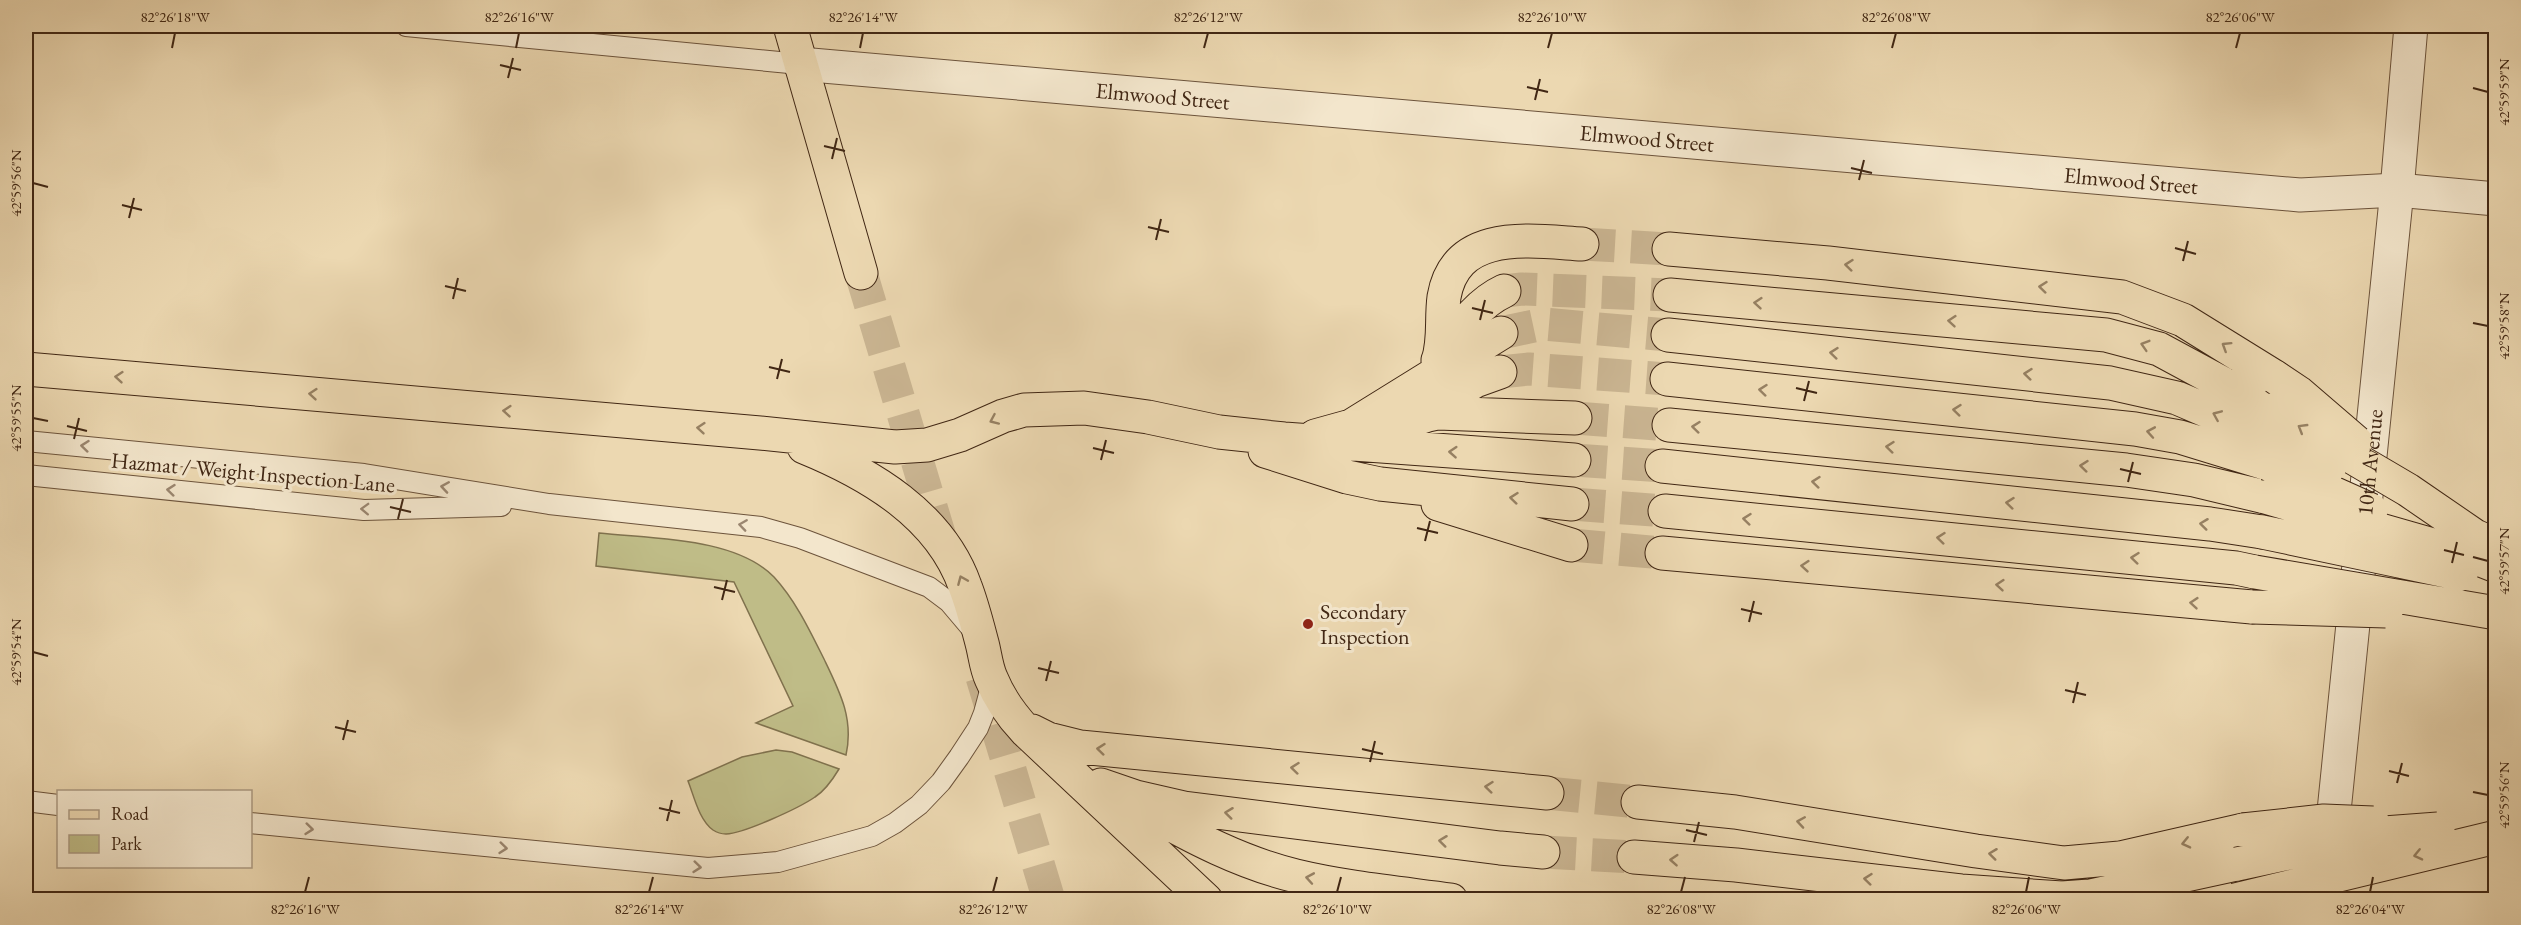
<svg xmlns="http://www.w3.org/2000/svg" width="2521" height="925" viewBox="0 0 2521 925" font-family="'EB Garamond',serif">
<rect width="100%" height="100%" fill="#ecd8b1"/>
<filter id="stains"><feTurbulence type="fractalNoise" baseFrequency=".00333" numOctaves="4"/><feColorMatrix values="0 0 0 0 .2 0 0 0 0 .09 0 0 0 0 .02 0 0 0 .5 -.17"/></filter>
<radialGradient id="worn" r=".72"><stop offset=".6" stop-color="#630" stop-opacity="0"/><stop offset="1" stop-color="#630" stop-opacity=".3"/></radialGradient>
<!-- green -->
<path fill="#bfbc87" stroke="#80724e" stroke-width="1.5" d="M 599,533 C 652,539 735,537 774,577 C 796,601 810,631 824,659 C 840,692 854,719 846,755 L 756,723 L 793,706 L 734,582 L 596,566 Z
M 776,750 L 792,752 L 839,769 C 833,779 826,790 815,797 C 799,808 745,833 726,834 C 721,834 716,832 713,830 C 699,820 694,796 688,781 L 742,757 Z"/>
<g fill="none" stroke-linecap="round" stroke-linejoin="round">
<!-- primary-tunnel -->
<path stroke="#cab592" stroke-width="33" stroke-dasharray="33 16" stroke-linecap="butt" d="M 861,273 L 943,547
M 982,677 L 1049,900"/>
<!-- motorway-tunnel -->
<path stroke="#cab592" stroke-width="33" stroke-dasharray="33 16" stroke-linecap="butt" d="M 1582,244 L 1669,249
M 1504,291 L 1522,289 L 1670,295
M 1501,333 L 1543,324 L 1668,335
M 1500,372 L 1529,369 L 1667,379
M 1575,418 L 1669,425
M 1574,460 L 1662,466
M 1572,504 L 1665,511
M 1571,545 L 1662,553
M 1547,793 L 1638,802
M 1543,852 L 1634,857"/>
<defs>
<path id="service" d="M 406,26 L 800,64
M 26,441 L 364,474 L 549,504 L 761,527 L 800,538 L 929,587 L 949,602 L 971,628
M 26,475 L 364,510 L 501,506
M 26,801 L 58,805
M 250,823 L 708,868 L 778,862 L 872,836 L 895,823 L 919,805 L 941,782 L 959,757 L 978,728 L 984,713 L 990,691 L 990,680"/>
<g id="minor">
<path id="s1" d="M 800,64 L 2300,195 L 2397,190 L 2496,199"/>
</g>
<g id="tertiary">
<path id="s2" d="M 2325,900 L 2397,190 L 2411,26"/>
</g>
<path id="primary" d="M 790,26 L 861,273"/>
<path id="motorway" d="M 1669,249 L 1828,263 L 2122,297 L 2183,320 L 2275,377
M 1670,295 L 2106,335 L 2159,349 L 2272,410
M 1668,335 L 2110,383 L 2177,398 L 2271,438
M 1438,360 C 1458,334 1474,305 1504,291
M 1438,361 C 1445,340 1441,319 1444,297 C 1456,228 1531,241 1582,244
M 26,369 L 760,433 L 895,447 L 927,445 L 960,435 L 1003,416 L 1024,410 L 1084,408 L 1148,417 L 1219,432 L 1284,439 L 1574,460
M 1667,379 L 2135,429 L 2180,437 L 2268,464
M 1420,414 L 1475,381 L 1500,372
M 1669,425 L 2126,470 L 2194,480 L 2265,497
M 1315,436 L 1351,426 L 1501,333
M 1361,442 C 1389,437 1409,417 1438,413 L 1575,418
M 804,447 C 870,474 940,515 965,586 C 972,604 977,624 982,643 C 985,654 986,667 991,678 C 999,698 1011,715 1026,731 L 1206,900
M 1265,451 L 1347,477 L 1380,484 L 1572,504
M 1662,466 L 2210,524 L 2262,532
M 1438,504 L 1571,545
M 1665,511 L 2236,568 L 2255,572
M 1662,553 L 2252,607
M 1032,731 L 1048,739 L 1080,747 L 1547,793
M 1101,785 L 1136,797 L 1184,808 L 1500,848 L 1543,852
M 1638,802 L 1735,812 L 1976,851 L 2064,863 L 2120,858 L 2243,830
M 1145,810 C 1192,837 1242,863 1296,876 C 1346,888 1399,893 1451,900
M 1634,857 L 1736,865 L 1961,891 L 2062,898 L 2090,896 L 2237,864"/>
</defs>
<!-- service casing -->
<use href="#service" stroke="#6c533b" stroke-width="22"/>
<!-- minor casing -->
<use href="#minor" stroke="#6c533b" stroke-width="35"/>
<!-- tertiary casing -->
<use href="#tertiary" stroke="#6c533b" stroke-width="35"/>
<!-- primary casing -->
<use href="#primary" stroke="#412714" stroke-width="35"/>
<!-- motorway casing -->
<use href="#motorway" stroke="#412714" stroke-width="35"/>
<!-- service -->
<use href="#service" stroke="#f3e6cc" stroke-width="20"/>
<!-- minor -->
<use href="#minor" stroke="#f3e6cc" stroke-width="33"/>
<!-- tertiary -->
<use href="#tertiary" stroke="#f3e6cc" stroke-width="33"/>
<!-- primary -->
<use href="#primary" stroke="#ecd8b1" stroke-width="33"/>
<!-- motorway -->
<use href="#motorway" stroke="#ecd8b1" stroke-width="33"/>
<defs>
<path id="motorway-bridge" d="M 2275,377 L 2299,393 L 2356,442
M 2272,410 L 2408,490 L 2475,536 L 2496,545
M 2271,438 L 2330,466
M 2268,464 L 2371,510
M 2265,497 L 2468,555 L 2496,566
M 2262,532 L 2461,574
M 2255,572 L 2496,613
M 2252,607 L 2386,611
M 2243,830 L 2324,821 L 2373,823
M 2237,864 L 2384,833 L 2438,829
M 2235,900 L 2496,837"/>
</defs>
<!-- motorway-bridge casing -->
<use href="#motorway-bridge" stroke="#412714" stroke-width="35" stroke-linecap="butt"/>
<!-- motorway-bridge -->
<use href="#motorway-bridge" stroke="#ecd8b1" stroke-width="33"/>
</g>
<!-- one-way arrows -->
<defs><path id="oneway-chevron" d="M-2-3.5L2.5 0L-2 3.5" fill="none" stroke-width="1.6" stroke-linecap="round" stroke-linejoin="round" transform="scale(1.5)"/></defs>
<g stroke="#968062">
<use href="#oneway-chevron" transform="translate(1849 265) rotate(-174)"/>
<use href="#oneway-chevron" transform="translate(2043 287) rotate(-174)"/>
<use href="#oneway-chevron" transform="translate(1758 303) rotate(-175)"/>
<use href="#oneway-chevron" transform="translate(1952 321) rotate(-175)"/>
<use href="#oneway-chevron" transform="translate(2145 345) rotate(-163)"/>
<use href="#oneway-chevron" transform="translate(2226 346) rotate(-148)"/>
<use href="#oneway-chevron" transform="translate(1834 353) rotate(-174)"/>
<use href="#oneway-chevron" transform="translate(2028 374) rotate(-174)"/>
<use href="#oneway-chevron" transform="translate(119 377) rotate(-175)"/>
<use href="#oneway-chevron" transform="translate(1763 390) rotate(-174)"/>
<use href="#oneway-chevron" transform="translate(313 394) rotate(-175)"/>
<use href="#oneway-chevron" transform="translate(1957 410) rotate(-174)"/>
<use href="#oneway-chevron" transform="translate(507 411) rotate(-175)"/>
<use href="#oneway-chevron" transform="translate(2217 415) rotate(-157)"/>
<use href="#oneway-chevron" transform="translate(994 420) rotate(156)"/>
<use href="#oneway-chevron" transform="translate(1696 427) rotate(-174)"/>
<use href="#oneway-chevron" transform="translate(701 428) rotate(-175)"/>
<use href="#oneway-chevron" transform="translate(2302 428) rotate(-149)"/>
<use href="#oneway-chevron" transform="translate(2151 432) rotate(-170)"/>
<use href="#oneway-chevron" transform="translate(1890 447) rotate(-174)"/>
<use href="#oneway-chevron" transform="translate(1453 452) rotate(-176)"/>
<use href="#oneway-chevron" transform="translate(2084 466) rotate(-174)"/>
<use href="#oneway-chevron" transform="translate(1816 482) rotate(-174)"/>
<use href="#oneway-chevron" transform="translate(1514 498) rotate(-174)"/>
<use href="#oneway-chevron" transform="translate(2010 503) rotate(-174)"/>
<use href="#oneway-chevron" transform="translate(1747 519) rotate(-174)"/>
<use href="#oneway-chevron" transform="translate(2204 524) rotate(-173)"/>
<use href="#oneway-chevron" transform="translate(1941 538) rotate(-174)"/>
<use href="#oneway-chevron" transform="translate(2135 558) rotate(-174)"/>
<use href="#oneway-chevron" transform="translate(1805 566) rotate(-175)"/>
<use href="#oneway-chevron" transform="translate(962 580) rotate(-113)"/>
<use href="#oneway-chevron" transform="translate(2000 585) rotate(-175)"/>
<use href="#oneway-chevron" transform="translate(2194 603) rotate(-175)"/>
<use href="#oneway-chevron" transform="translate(1101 749) rotate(-174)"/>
<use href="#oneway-chevron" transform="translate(1295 768) rotate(-174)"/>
<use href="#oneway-chevron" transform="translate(1489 787) rotate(-174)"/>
<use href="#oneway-chevron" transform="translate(1229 813) rotate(-173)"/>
<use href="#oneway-chevron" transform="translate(1801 822) rotate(-171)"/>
<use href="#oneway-chevron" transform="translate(1443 841) rotate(-173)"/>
<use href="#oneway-chevron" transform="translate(2186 843) rotate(167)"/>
<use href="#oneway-chevron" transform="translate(1993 854) rotate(-173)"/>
<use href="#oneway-chevron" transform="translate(2418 855) rotate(167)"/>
<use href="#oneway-chevron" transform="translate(1674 860) rotate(-176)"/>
<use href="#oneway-chevron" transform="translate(1310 878) rotate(-170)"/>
<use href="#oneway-chevron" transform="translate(1868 879) rotate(-174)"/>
</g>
<g stroke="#9a8670">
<use href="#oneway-chevron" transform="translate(85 446) rotate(-174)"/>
<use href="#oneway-chevron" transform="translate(445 487) rotate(-171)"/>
<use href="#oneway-chevron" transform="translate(171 490) rotate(-174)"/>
<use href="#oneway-chevron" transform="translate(365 509) rotate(-178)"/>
<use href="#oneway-chevron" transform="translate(743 525) rotate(-172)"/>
<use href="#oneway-chevron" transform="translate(309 829) rotate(6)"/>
<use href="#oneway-chevron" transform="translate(503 848) rotate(6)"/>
<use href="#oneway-chevron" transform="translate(697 867) rotate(6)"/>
</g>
<!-- ticks -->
<path fill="none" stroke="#412714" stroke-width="2" d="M 172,48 L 175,33M 516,48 L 519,33M 860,48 L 863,33M 1204,48 L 1208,33M 1548,48 L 1552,33M 1892,48 L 1896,33M 2236,48 L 2240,33M 500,65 L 521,70M 508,78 L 513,58M 1527,87 L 1548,92M 2473,88 L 2488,92M 1535,100 L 1540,79M 824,146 L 845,151M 832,159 L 837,138M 1851,168 L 1872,173M 1859,180 L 1864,160M 33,183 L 48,187M 122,205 L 142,210M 129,218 L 134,198M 1148,227 L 1169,232M 1156,240 L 1161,219M 2175,248 L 2196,254M 2183,261 L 2188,241M 445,286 L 466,291M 453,299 L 458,278M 1472,308 L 1493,313M 1480,320 L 1485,300M 2473,323 L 2488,326M 769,367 L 790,372M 777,379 L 782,359M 1796,388 L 1817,393M 1804,401 L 1809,381M 33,418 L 48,421M 67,426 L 87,431M 74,439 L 79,418M 1093,448 L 1114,453M 1101,460 L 1106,440M 2120,469 L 2141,474M 2128,482 L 2133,462M 390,507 L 411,512M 398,519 L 403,499M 1417,528 L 1438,533M 1425,541 L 1430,521M 2444,550 L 2464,555M 2473,557 L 2488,561M 2452,563 L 2457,542M 714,587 L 735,592M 722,600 L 727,580M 1741,609 L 1762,614M 1749,622 L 1754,601M 33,652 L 48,656M 1038,668 L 1059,673M 1046,681 L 1051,661M 2065,690 L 2086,695M 2073,703 L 2078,682M 335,727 L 356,732M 343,740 L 348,720M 1362,749 L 1383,754M 1370,762 L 1375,741M 2389,771 L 2409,776M 2397,783 L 2402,763M 2473,792 L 2488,795M 659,808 L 680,813M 667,821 L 672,800M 1686,830 L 1707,835M 1694,842 L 1699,822M 305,892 L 309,877M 649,892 L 653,877M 993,892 L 997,877M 1337,892 L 1341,877M 1681,892 L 1685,877M 2026,892 L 2029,877M 2370,892 L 2373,877"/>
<!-- markers -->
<circle fill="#8f2418" stroke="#f3e6cc" stroke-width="2" cx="1308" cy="624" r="6"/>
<g text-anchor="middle" stroke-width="6" stroke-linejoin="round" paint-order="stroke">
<!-- street labels -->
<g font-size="22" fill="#412714" stroke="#f3e6cc">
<text dy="8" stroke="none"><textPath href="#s1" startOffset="364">Elmwood Street</textPath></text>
<text dy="8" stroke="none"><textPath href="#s1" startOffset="850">Elmwood Street</textPath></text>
<text dy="8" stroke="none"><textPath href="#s1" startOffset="1336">Elmwood Street</textPath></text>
<text dy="8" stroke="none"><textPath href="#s2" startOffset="440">10th Avenue</textPath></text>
<text transform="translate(253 472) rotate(5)" y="8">Hazmat / Weight Inspection Lane</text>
</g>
<!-- poi labels -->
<g font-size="22" fill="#412714" stroke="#f3e6cc" text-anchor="start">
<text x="1320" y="619">Secondary<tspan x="1320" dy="25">Inspection</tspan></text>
</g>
</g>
<!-- margin -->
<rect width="2521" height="925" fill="none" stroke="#ecd8b1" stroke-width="66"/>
<!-- legend -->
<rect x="57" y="790" width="195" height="78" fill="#f3e6cc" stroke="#ac9a82" stroke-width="1.5"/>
<rect x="69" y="810" width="30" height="9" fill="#ecd8b1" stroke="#ac9a82" stroke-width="1.5"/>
<text x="111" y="820" font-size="18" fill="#412714">Road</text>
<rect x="69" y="835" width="30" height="18" fill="#bfbc87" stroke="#ac9a82" stroke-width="1.5"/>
<text x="111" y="850" font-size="18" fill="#412714">Park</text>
<rect x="33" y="33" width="2455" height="859" fill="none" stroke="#412714" stroke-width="2"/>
<g font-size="15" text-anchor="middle" fill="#412714">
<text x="175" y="22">82°26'18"W</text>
<text x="519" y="22">82°26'16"W</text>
<text x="863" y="22">82°26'14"W</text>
<text x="1208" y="22">82°26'12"W</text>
<text x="1552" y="22">82°26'10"W</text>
<text x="1896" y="22">82°26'08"W</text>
<text x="2240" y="22">82°26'06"W</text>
<text transform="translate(2504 92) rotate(-90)" y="5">42°59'59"N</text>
<text transform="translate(16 183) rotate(-90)" y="5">42°59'56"N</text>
<text transform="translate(2504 326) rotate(-90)" y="5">42°59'58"N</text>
<text transform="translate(16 418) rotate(-90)" y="5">42°59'55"N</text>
<text transform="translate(2504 561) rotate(-90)" y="5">42°59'57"N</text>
<text transform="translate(16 652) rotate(-90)" y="5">42°59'54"N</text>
<text transform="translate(2504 795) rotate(-90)" y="5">42°59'56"N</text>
<text x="305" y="914">82°26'16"W</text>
<text x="649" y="914">82°26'14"W</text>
<text x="993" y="914">82°26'12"W</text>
<text x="1337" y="914">82°26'10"W</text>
<text x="1681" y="914">82°26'08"W</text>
<text x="2026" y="914">82°26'06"W</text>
<text x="2370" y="914">82°26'04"W</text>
</g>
<rect width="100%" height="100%" filter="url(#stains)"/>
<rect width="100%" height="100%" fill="url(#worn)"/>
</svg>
